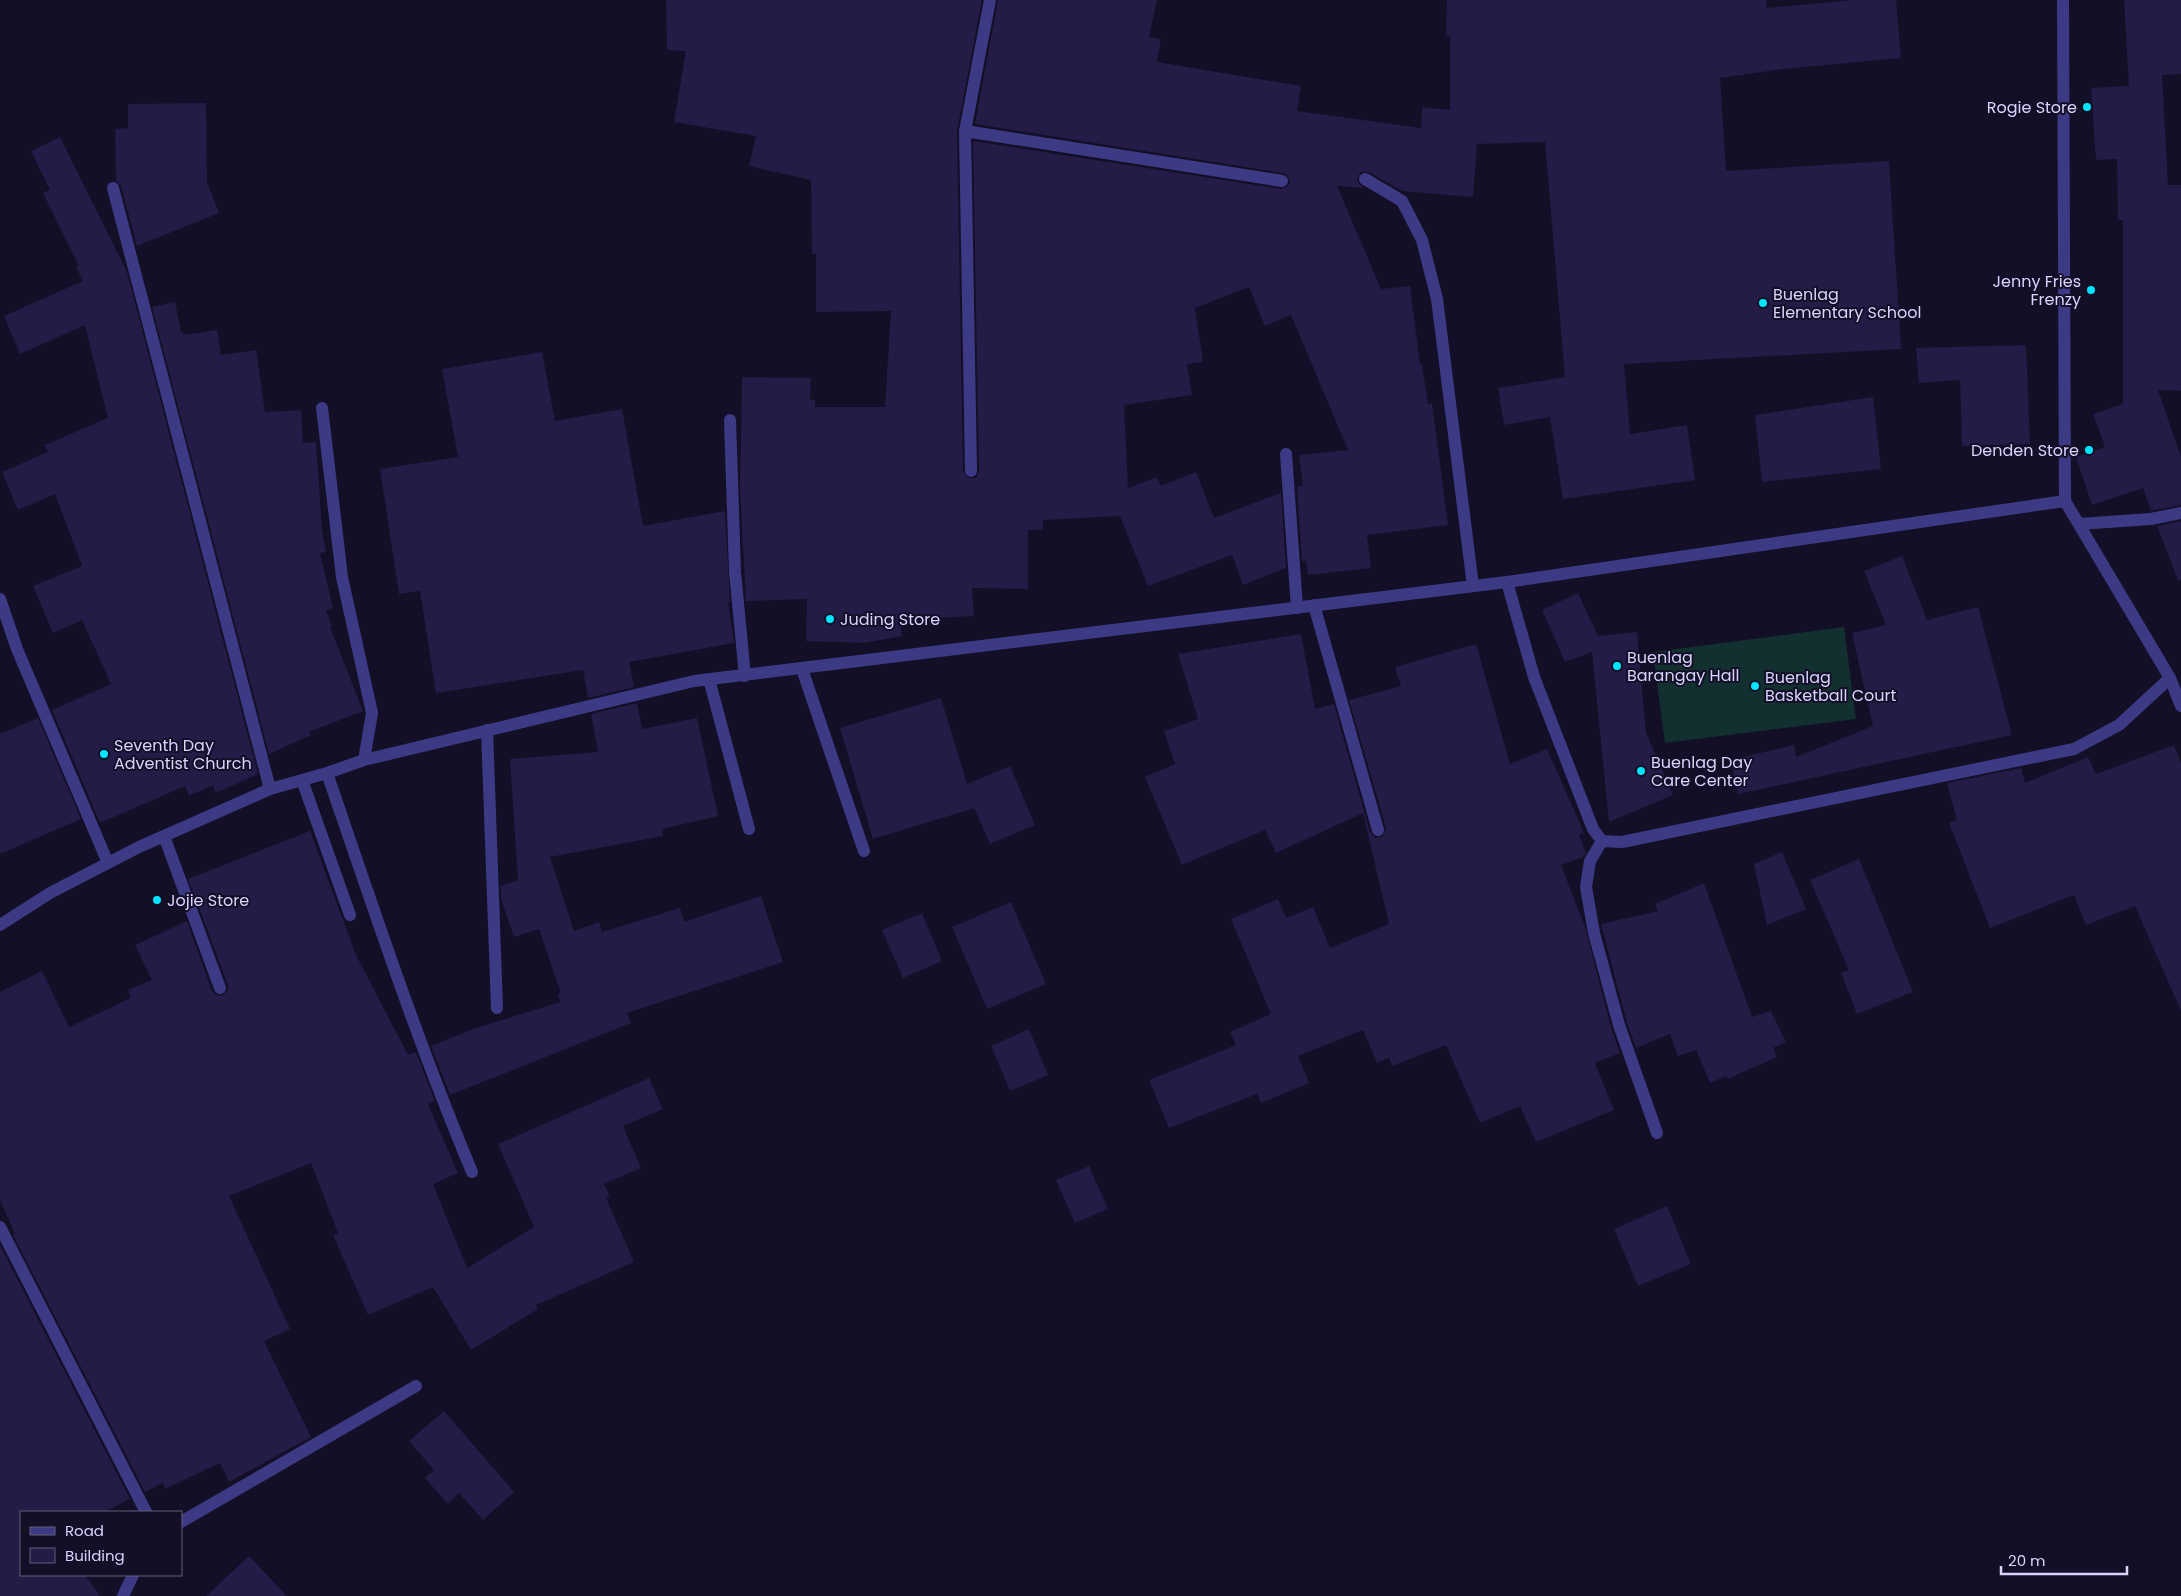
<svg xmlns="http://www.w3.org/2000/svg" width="2181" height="1596" viewBox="0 0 2181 1596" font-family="Poppins,sans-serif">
<rect width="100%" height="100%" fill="#130f26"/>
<!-- grass -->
<path fill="#12302f" d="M 1844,627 L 1856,719 L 1665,743 L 1653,652 Z"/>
<!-- building -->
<path fill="#241b47" d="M 666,0 L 982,0 L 957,131 L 963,471 L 968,478 L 976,478 L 979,471 L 973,141 L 1281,189 L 1288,186 L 1290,182 L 1287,175 L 1283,173 L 975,124 L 998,0 L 1157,0 L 1149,37 L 1161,39 L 1157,62 L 1301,86 L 1297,111 L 1421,128 L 1422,107 L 1450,110 L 1450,36 L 1446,36 L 1447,0 L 1766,0 L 1767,8 L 1852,0 L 1896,0 L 1901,58 L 1783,69 L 1720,78 L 1726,171 L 1889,161 L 1901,349 L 1624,364 L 1630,434 L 1687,425 L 1695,480 L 1563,499 L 1550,417 L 1504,425 L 1498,388 L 1565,377 L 1545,142 L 1477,144 L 1473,197 L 1402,191 L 1369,172 L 1361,172 L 1357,179 L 1358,183 L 1364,188 L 1337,186 L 1381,289 L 1410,286 L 1420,365 L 1422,365 L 1428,404 L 1432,403 L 1448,525 L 1367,535 L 1371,568 L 1308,575 L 1306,560 L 1302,562 L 1297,487 L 1303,485 L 1299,455 L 1348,450 L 1291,315 L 1265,326 L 1249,287 L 1195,308 L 1203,362 L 1187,364 L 1192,395 L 1124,405 L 1128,488 L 1157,477 L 1161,486 L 1196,472 L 1214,518 L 1281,493 L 1286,568 L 1243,585 L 1232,555 L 1148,586 L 1120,516 L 1043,520 L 1043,530 L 1028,530 L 1028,589 L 972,588 L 974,616 L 900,620 L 902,636 L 864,643 L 806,641 L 807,599 L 746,601 L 740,490 L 742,377 L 811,378 L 810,399 L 815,400 L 815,407 L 885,407 L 891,311 L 816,312 L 816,254 L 812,254 L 811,180 L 749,166 L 756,136 L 674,122 L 686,51 L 667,50 Z
M 2124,0 L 2181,0 L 2181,74 L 2162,75 L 2168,185 L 2181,185 L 2181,391 L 2158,390 L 2181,457 L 2181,505 L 2151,511 L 2143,488 L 2092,505 L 2076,457 L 2105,447 L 2093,414 L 2123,404 L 2123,220 L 2118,220 L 2117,159 L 2096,160 L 2091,88 L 2129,86 Z
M 206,103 L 207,182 L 219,213 L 137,246 L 121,186 L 116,181 L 115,129 L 128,128 L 128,104 Z
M 60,137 L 127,272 L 258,774 L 216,793 L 213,785 L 189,796 L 185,786 L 100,823 L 52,710 L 111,684 L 82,620 L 53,633 L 33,586 L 82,566 L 55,494 L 18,510 L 2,472 L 48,452 L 45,445 L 108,418 L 85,325 L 20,354 L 4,316 L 83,281 L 76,267 L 79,266 L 43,193 L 50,190 L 31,151 Z
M 175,302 L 181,332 L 183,332 L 183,335 L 217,330 L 221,355 L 256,350 L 265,412 L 301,410 L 303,443 L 316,442 L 322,530 L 326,552 L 320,553 L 333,608 L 326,610 L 332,626 L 330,627 L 363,711 L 309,732 L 311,735 L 269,754 L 152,307 Z
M 2026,345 L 2030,444 L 1962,446 L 1960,380 L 1919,383 L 1916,348 Z
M 542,352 L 555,421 L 622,409 L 643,526 L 725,511 L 730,602 L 728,602 L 734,643 L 629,662 L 634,687 L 588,698 L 583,670 L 436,693 L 420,591 L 399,594 L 380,469 L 458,457 L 442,369 Z
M 1873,397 L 1881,469 L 1762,482 L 1755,415 Z
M 2181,521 L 2181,580 L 2178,580 L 2157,526 Z
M 1902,556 L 1927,620 L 1978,607 L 2012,735 L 1738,794 L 1731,760 L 1794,745 L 1796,757 L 1873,726 L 1852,633 L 1886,625 L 1864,571 Z
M 1578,593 L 1598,636 L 1637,632 L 1646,733 L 1673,795 L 1609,822 L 1592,652 L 1565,662 L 1542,610 Z
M 1301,634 L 1315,709 L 1334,704 L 1370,832 L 1376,838 L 1383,836 L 1386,828 L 1349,700 L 1401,686 L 1395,667 L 1476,644 L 1510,764 L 1547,749 L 1584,833 L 1579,835 L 1586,853 L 1583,857 L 1561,865 L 1585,927 L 1611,1027 L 1620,1053 L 1595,1063 L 1614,1110 L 1536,1142 L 1520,1106 L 1480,1123 L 1446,1045 L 1392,1066 L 1389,1058 L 1377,1063 L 1363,1030 L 1298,1056 L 1309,1083 L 1261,1103 L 1257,1094 L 1169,1128 L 1149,1080 L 1236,1045 L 1230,1032 L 1271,1014 L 1231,919 L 1278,899 L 1286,918 L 1313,907 L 1330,948 L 1389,924 L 1363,813 L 1276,853 L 1265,830 L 1182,865 L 1145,777 L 1175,764 L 1164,731 L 1198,719 L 1178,654 Z
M 941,698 L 967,784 L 1010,766 L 1035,825 L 990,844 L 973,805 L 975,808 L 873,839 L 840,728 Z
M 637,703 L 642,729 L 697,718 L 718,816 L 662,829 L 663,836 L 550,857 L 574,931 L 599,922 L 602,932 L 680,908 L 684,922 L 761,896 L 783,962 L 627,1013 L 631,1023 L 450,1095 L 431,1046 L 473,1029 L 560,1002 L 558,994 L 561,993 L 539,929 L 514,937 L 501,899 L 501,886 L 518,880 L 510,759 L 598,752 L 591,714 Z
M 38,718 L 81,819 L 0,854 L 0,734 Z
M 2174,745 L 2181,763 L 2181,1011 L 2135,906 L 2086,925 L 2074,895 L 1990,928 L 1949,823 L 1957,820 L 1947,783 L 2021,768 L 2025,783 L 2088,757 L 2096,774 Z
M 310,831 L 356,955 L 408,1055 L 416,1052 L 435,1101 L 428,1104 L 458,1173 L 433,1184 L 467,1268 L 534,1227 L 498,1144 L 649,1078 L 663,1109 L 623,1126 L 641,1168 L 604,1184 L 610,1196 L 606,1198 L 634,1262 L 536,1305 L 538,1309 L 471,1350 L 433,1287 L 368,1315 L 333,1235 L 338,1233 L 311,1163 L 229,1196 L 290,1329 L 264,1341 L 311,1437 L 229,1482 L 220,1463 L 165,1489 L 163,1483 L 145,1492 L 13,1235 L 15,1234 L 0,1200 L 0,992 L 42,971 L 69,1027 L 131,998 L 128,990 L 152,980 L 135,945 L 187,921 L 212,991 L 218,996 L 223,995 L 228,990 L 228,985 L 188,879 Z
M 1782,852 L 1806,909 L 1767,925 L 1754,864 Z
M 1859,859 L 1913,992 L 1857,1014 L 1841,973 L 1849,970 L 1810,880 Z
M 1704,883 L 1752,1017 L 1771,1011 L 1786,1042 L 1773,1048 L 1777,1057 L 1728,1079 L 1726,1076 L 1710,1083 L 1696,1050 L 1678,1056 L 1670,1034 L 1636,1048 L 1627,1023 L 1601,924 L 1658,911 L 1655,904 Z
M 1011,902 L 1046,984 L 987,1009 L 952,927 Z
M 922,913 L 942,961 L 903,978 L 882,930 Z
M 1029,1029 L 1048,1075 L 1010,1091 L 991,1046 Z
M 1089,1166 L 1108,1209 L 1075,1223 L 1056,1180 Z
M 1667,1206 L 1691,1264 L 1638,1286 L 1614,1229 Z
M 0,1245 L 130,1499 L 104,1512 L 21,1512 L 21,1575 L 85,1575 L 100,1596 L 0,1596 Z
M 444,1411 L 514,1492 L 483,1520 L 459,1493 L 448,1504 L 425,1478 L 434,1470 L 409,1441 Z
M 249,1556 L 287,1596 L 206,1596 Z"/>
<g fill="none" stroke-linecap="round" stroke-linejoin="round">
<!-- minor -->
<path stroke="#3d3a85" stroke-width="12" d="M 965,131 L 1282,181
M 1365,179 L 1402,201 L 1422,240 L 1437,299 L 1473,586
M 113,188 L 270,789
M 322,408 L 342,577 L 372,713 L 364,760
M 730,420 L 735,572 L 745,676
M 1286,454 L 1297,608
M 971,471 L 965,131 L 990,0
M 2065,501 L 2170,678 L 2181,706
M 2079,524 L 2151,519 L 2181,513
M 1507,582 L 1534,677 L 1593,829 L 1602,841 L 1622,842 L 2074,749 L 2119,725 L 2170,678
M 0,599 L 17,649 L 108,863
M 1314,605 L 1378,830
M 802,669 L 864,851
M 709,679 L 749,829
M 487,730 L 497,1008
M 327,773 C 373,907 417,1041 472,1172
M 302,780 L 350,915
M 164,836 L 220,988
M 1602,841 L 1590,861 L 1586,887 L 1594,933 L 1619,1025 L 1657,1133
M 0,925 L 50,893 L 139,847 L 270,789 L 327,773 L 364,760 L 694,681 L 1507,582 L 2065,501 L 2063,0
M 0,1227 L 146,1512
M 181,1522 L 416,1386
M 123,1596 L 133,1575"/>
</g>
<!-- markers -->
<g fill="#00e5ff" stroke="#130f26" stroke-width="2">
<circle cx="2087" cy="107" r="5"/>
<circle cx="2091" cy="290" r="5"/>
<circle cx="1763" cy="303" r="5"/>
<circle cx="2089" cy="450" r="5"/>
<circle cx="830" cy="619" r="5"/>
<circle cx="1617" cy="666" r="5"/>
<circle cx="1755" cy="686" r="5"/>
<circle cx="104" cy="754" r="5"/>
<circle cx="1641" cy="771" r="5"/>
<circle cx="157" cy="900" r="5"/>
</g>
<g text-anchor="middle" stroke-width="4" stroke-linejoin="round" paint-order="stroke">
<!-- poi labels -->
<g font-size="16" fill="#d9d4ff" stroke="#130f26" text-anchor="start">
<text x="2077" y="113" text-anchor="end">Rogie Store</text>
<text x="2081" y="287" text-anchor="end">Jenny Fries<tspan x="2081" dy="18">Frenzy</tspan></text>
<text x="1773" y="300">Buenlag<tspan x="1773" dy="18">Elementary School</tspan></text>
<text x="2079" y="456" text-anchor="end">Denden Store</text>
<text x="840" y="625">Juding Store</text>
<text x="1627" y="663">Buenlag<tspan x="1627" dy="18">Barangay Hall</tspan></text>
<text x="1765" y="683">Buenlag<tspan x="1765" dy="18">Basketball Court</tspan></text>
<text x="114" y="751">Seventh Day<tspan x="114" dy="18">Adventist Church</tspan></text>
<text x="1651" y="768">Buenlag Day<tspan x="1651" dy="18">Care Center</tspan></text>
<text x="167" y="906">Jojie Store</text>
</g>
</g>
<!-- legend -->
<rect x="20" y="1511" width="162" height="65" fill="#130f26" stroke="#625e7d"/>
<rect x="30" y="1527" width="25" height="8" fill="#3d3a85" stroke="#625e7d"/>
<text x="65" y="1536" font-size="15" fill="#d9d4ff">Road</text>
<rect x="30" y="1548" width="25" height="15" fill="#241b47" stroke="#625e7d"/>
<text x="65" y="1561" font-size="15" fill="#d9d4ff">Building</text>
<!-- scale -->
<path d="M2001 1566v8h126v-8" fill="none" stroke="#d9d4ff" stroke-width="2.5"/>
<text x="2008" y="1566" font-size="15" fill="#d9d4ff" stroke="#130f26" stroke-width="4" paint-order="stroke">20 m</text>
</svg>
